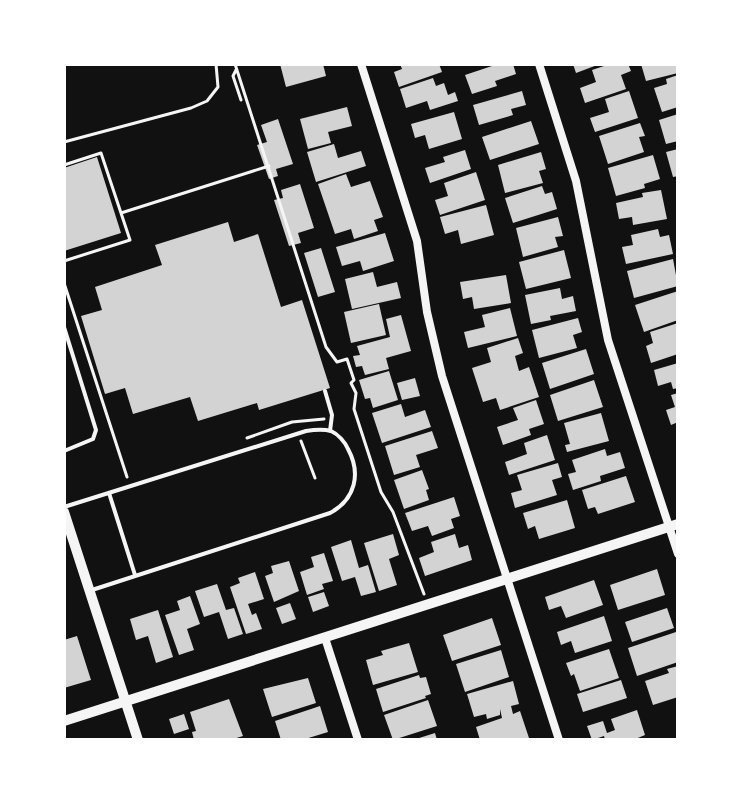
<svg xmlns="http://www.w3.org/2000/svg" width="742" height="804" viewBox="0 0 742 804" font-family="'Public Sans',sans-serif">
<rect width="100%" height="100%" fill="#111"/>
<!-- building -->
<path fill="#d3d3d3" d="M 280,64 L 323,64 L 326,76 L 286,87 Z
M 400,64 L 439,64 L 442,72 L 399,87 L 394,72 L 402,69 Z
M 498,64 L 513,64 L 516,74 L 495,81 L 497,86 L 472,94 L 465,75 Z
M 573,64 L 600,64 L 576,73 Z
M 610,64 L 628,64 L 631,71 L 621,75 L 626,89 L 585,103 L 580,88 L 596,82 L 592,70 Z
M 641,64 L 678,64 L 678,73 L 646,81 Z
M 678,75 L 678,107 L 662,112 L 654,88 L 667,84 L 666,79 Z
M 433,78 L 436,86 L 444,83 L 448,95 L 455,92 L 458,101 L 430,110 L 427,101 L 406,108 L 400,89 Z
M 522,91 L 526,105 L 511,109 L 513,115 L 479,125 L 473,105 Z
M 629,91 L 638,118 L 595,132 L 590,118 L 609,112 L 605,99 Z
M 347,107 L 352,126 L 328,132 L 331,143 L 308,149 L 300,119 Z
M 454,112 L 462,139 L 429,149 L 425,135 L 415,138 L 411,124 Z
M 678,114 L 678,141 L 666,144 L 659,120 Z
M 278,119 L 293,164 L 276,169 L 278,176 L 269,179 L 257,145 L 267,142 L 261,125 Z
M 531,121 L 539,144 L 490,160 L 482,137 Z
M 640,123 L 645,136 L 639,137 L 644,152 L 608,164 L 599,136 Z
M 334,144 L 338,158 L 361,151 L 366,166 L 316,182 L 307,152 Z
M 678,149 L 678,176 L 673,177 L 666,152 Z
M 465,150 L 471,169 L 430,183 L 425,168 L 445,162 L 443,157 Z
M 541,152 L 546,169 L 539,171 L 543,183 L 505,193 L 498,165 Z
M 653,155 L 660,179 L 644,184 L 645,188 L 616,196 L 608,168 Z
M 97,157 L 121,233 L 64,251 L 64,168 Z
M 476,172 L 485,200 L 440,215 L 435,200 L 448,196 L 444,183 Z
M 346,174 L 351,187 L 370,181 L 383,217 L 374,220 L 378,231 L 354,239 L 351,229 L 335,234 L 318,184 Z
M 300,184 L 314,228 L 298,233 L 301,243 L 289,246 L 274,200 L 283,198 L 281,190 Z
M 542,186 L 545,194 L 552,192 L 557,209 L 513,223 L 505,198 Z
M 661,190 L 667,219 L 633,225 L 632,217 L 619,219 L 616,203 L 643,197 L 642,193 Z
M 486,205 L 494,235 L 461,244 L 458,230 L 445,234 L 440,217 Z
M 558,217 L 563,236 L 555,237 L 558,247 L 523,257 L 516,228 Z
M 228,222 L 234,242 L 258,234 L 281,307 L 302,300 L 330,388 L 259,410 L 257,403 L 198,421 L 190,397 L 133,414 L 125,388 L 105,394 L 81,316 L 102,310 L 95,287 L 162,265 L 155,245 Z
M 658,229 L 660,237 L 669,235 L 673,254 L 626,264 L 622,247 L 633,245 L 631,235 Z
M 385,233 L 394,261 L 363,271 L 360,261 L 342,266 L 336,247 Z
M 321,248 L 335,292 L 318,297 L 304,253 Z
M 564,250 L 571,278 L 526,289 L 519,262 Z
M 673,259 L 678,286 L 634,298 L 627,271 Z
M 373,272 L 377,287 L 397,282 L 401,298 L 352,309 L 345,279 Z
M 506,275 L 511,303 L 474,309 L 472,297 L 463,299 L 460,282 Z
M 560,288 L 562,299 L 573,296 L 576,311 L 550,316 L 551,320 L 531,324 L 525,295 Z
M 678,291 L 678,320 L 644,332 L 635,305 Z
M 379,304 L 386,335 L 351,343 L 344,312 Z
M 510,308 L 517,336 L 468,348 L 464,332 L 485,327 L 482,315 Z
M 401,315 L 411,351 L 386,358 L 389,369 L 365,375 L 362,366 L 356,367 L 353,356 L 360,355 L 357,346 L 390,337 L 386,319 Z
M 578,318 L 582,332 L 573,335 L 577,348 L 539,358 L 532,330 Z
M 678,323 L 678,354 L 651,363 L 646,346 L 653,343 L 650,332 Z
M 518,338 L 523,353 L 515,356 L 519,371 L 529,367 L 539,397 L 500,410 L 496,398 L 483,402 L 472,368 L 491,362 L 487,348 Z
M 586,349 L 594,374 L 550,389 L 542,363 Z
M 678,363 L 678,388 L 673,389 L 671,382 L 658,386 L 654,370 Z
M 389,371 L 398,400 L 373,408 L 370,398 L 365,399 L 359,380 Z
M 415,378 L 420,396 L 402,400 L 397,383 Z
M 594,380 L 603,407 L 558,421 L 550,395 Z
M 678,393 L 678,422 L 671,425 L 666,410 L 675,407 L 671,395 Z
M 536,400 L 544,424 L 529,429 L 531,435 L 503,445 L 497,427 L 518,420 L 513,408 Z
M 401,404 L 405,417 L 425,410 L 431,427 L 382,443 L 372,413 Z
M 601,413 L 609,441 L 567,452 L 565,445 L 570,444 L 564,423 Z
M 432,431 L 438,448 L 416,455 L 420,467 L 394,475 L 385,446 Z
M 547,435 L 555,460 L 509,475 L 505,462 L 527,454 L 524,443 Z
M 605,449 L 607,456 L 620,452 L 625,468 L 600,476 L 601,481 L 573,490 L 568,474 L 576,472 L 572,460 Z
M 558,463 L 562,477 L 552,480 L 557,495 L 515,508 L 511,493 L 522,490 L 517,475 Z
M 422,470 L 429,489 L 426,490 L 429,500 L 404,509 L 394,480 Z
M 626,476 L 635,502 L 598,514 L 595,507 L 588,509 L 582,490 Z
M 454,497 L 460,516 L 451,519 L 454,528 L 432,536 L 428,526 L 412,531 L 405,513 Z
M 567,500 L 575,528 L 539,539 L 535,526 L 528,529 L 523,513 Z
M 393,534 L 399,555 L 389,559 L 397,585 L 379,591 L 364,543 Z
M 455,534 L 459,548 L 468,545 L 472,560 L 425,576 L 419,558 L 434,552 L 431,542 Z
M 351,540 L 359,568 L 368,565 L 376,592 L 361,596 L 355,577 L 342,581 L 331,547 Z
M 324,553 L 333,581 L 322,584 L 324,589 L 307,595 L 300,572 L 314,567 L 311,557 Z
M 289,561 L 299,591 L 274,602 L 265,576 L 273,573 L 271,566 Z
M 657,569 L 665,595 L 618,610 L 610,585 Z
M 255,572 L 264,599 L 248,604 L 252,615 L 256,613 L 262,629 L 246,634 L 230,587 L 240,583 L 238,578 Z
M 594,580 L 603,605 L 566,618 L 561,606 L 549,610 L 545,597 Z
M 217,584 L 226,610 L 234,608 L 243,634 L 228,639 L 219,612 L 204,617 L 195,591 Z
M 324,592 L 329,606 L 313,612 L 308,597 Z
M 190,596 L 200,624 L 187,629 L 194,650 L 179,655 L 165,615 L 180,610 L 177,601 Z
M 290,603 L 296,619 L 282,624 L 276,608 Z
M 667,608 L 674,628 L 632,642 L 625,622 Z
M 158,610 L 173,657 L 156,663 L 148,636 L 136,640 L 130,619 Z
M 604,616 L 612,641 L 575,653 L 571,641 L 561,645 L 557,632 Z
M 492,618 L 501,645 L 452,661 L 443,635 Z
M 676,632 L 678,662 L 637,676 L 628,648 Z
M 77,636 L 91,680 L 64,688 L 64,669 L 66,668 L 64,640 Z
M 409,643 L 418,672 L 373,685 L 366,660 L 383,655 L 381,651 Z
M 609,649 L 619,678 L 580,691 L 574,674 L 571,676 L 566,663 Z
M 501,650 L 509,677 L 465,692 L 456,664 Z
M 678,666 L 678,697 L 653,705 L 645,681 L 669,673 L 667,669 Z
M 419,675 L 420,678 L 426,677 L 431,694 L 425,696 L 426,698 L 383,712 L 376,689 Z
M 308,678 L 316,703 L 272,717 L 263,689 Z
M 621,680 L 627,698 L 583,712 L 577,694 Z
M 513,681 L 519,704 L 511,706 L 513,714 L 520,711 L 529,738 L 480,740 L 476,727 L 502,718 L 500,709 L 500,715 L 487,719 L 486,714 L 474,717 L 467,694 Z
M 229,699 L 243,736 L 230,740 L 194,740 L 192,732 L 196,731 L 190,712 Z
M 428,700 L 437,726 L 393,740 L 384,715 Z
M 320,706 L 328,732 L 302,740 L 281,740 L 275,721 Z
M 637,710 L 645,735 L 633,740 L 605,740 L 604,736 L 592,740 L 587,726 L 603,721 L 607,733 L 615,730 L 611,719 Z
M 184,714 L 189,729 L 174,734 L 169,719 Z
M 435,733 L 437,740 L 416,740 L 416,739 Z"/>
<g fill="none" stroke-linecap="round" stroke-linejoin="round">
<!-- path -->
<path stroke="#f5f5f5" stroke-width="3" d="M 235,64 L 326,347 L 337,362 L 347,359 L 354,380 L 351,383 L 356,393 L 354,409 L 381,492 L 393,512 L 424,594
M 236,70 L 233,76 L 241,100
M 64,142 L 191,108 L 207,101 L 218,87 L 216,64
M 64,165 L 101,153 L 130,240 L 64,261
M 121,213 L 269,166
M 64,283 L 127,477
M 247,438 L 292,422 L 324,419
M 301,441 L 315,478"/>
<!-- service -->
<path stroke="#f5f5f5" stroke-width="4" d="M 64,327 L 96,430 L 93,439 L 64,451
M 325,391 L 332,415 L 330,431
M 109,493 L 135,575
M 64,507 L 306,431 C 313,430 323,429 331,431 C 338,434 345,442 348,449 C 361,473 356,499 330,513 L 92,590"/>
<!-- minor -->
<path stroke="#f5f5f5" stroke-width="8" d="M 361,64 L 417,241 L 427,312 L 442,376 L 559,740
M 539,64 L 576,181 L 608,340 L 678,554
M 325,638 L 358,740"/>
<!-- tertiary -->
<path stroke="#f5f5f5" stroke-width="10" d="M 64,512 L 138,740
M 64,721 L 678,524"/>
</g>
<!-- border -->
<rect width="742" height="804" fill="none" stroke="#ffffff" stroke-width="132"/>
</svg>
